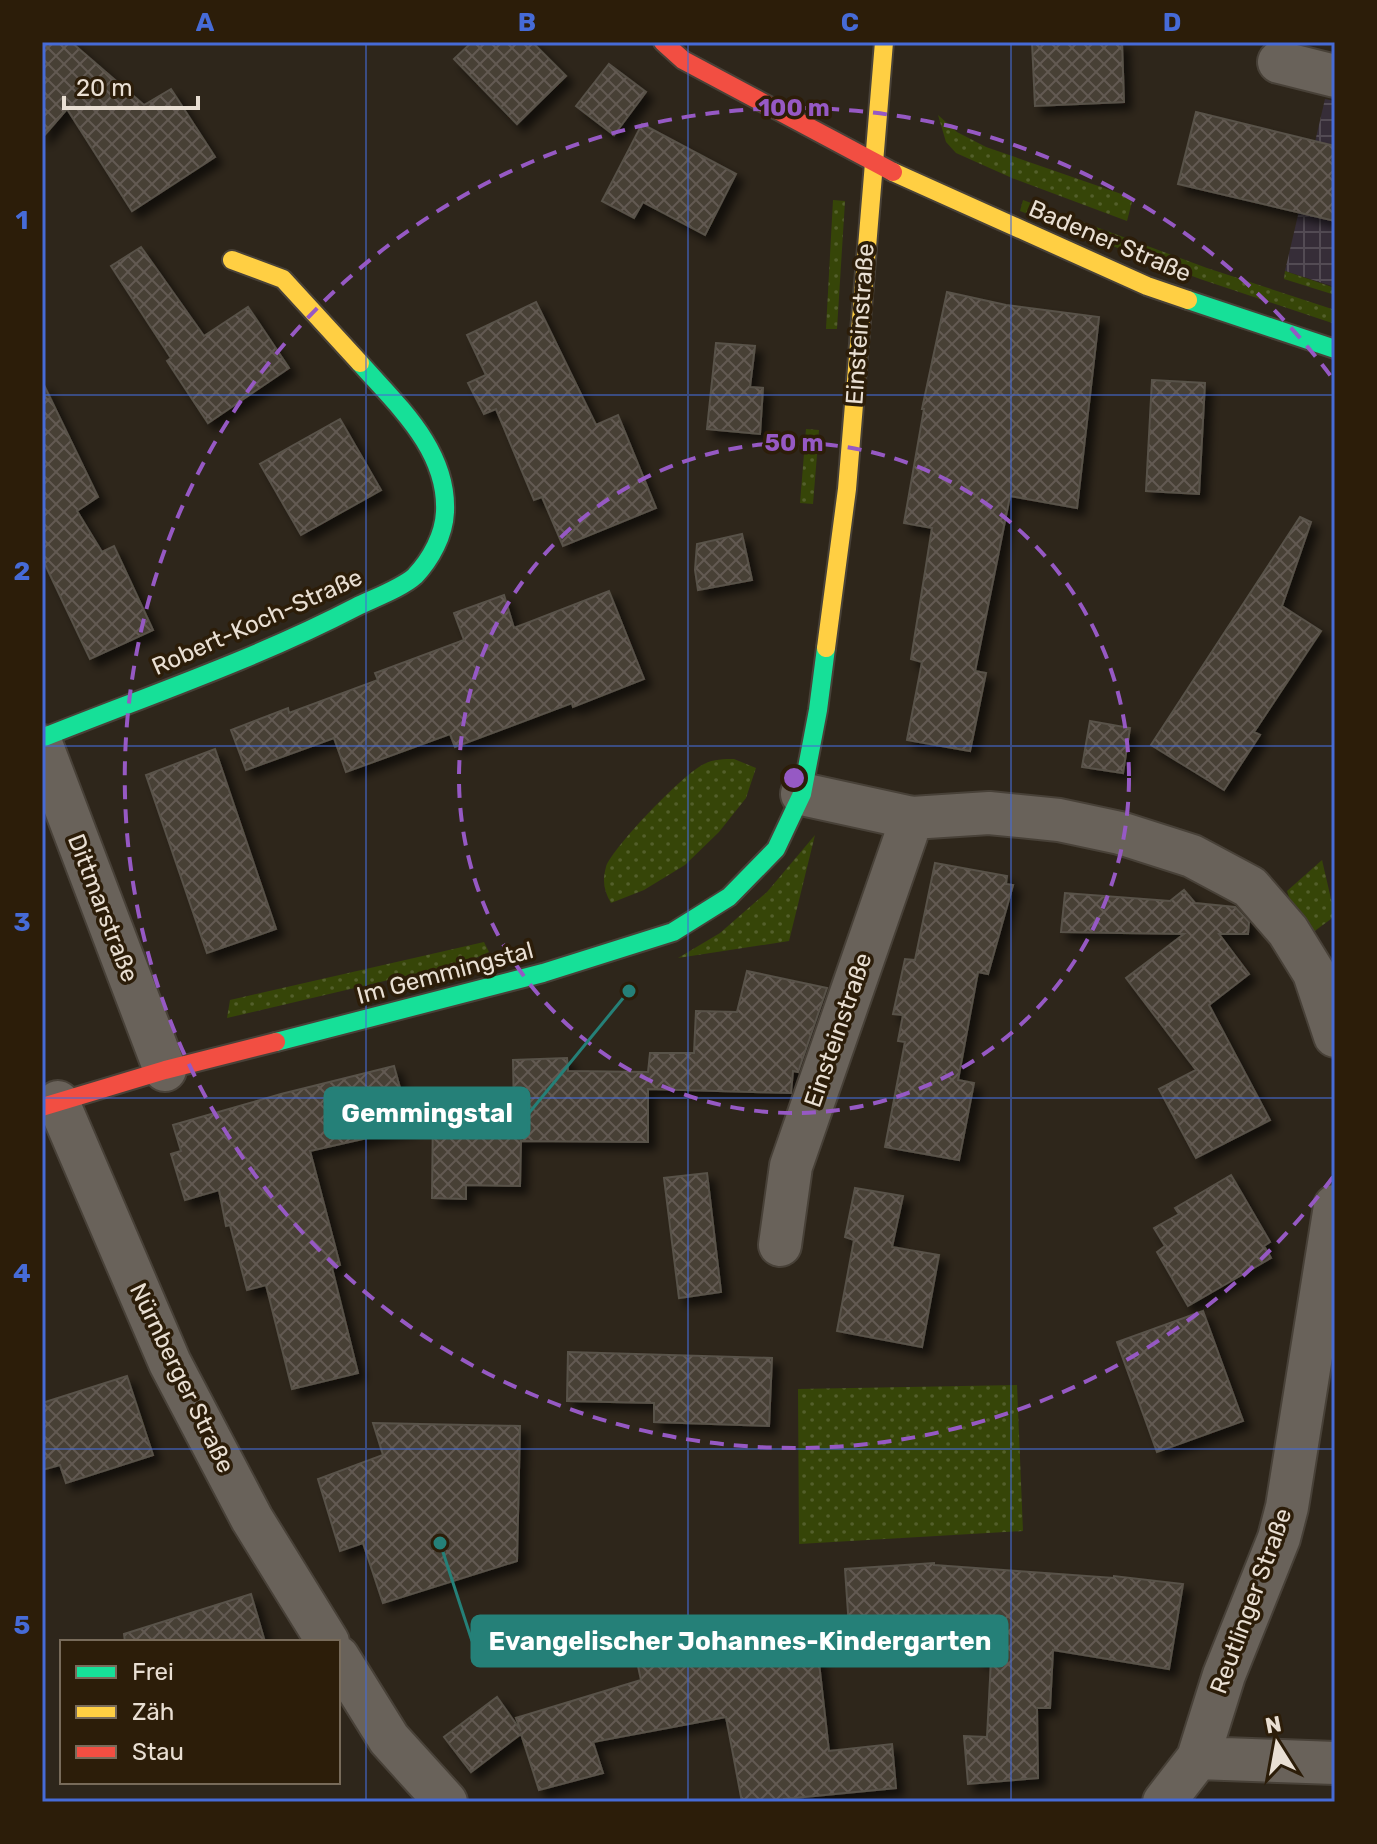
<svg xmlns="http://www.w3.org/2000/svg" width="1377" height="1844" viewBox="0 0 1377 1844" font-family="Rubik,sans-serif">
<defs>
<pattern id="industrial-grid" width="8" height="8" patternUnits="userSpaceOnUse" patternTransform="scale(2)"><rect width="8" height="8" fill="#362d38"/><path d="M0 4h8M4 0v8" fill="none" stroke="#534b54"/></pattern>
<pattern id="green-dots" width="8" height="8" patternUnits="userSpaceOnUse" patternTransform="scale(2)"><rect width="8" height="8" fill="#364508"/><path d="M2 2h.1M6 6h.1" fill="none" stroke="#535f2b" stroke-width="1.8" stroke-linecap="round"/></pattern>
<pattern id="building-cross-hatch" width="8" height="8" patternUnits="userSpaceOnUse" patternTransform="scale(2)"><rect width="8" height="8" fill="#473f36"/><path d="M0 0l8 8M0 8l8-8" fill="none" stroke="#625a52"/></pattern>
<filter id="shadow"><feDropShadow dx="7" dy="7" stdDeviation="4" flood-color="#0009"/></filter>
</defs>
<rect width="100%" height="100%" fill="#2e261b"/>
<!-- industrial -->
<path fill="url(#industrial-grid)" d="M 1325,99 L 1335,101 L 1335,287 L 1285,271 Z"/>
<!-- green -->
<path fill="url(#green-dots)" d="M 938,115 L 957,132 L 986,147 L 1133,198 L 1127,221 L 1012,178 L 956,153 L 946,142 Z
M 833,200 L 845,201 L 837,329 L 826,329 Z
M 1023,200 L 1207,268 L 1335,310 L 1335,324 L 1200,279 L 1020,211 Z
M 1285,271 L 1335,288 L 1335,295 L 1284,279 Z
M 806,429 L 819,430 L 813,504 L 800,503 Z
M 734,759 L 756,768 L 746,798 L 719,832 L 685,865 L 644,890 L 611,903 C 604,891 602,881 606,867 C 612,848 684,773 704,764 C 714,759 724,759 734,759 Z
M 815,835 L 789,941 L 678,958 L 720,933 L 767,892 Z
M 1322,860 L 1335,916 L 1312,933 L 1294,912 L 1287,891 Z
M 484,942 L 489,952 L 469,961 L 227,1018 L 230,1000 Z
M 1017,1385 L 1023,1531 L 799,1544 L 798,1389 Z"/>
<!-- building -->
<path fill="url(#building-cross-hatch)" stroke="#595249" stroke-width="2" filter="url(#shadow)" d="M 42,42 L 71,42 L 144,105 L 171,89 L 215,157 L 132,211 L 67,109 L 42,138 Z
M 472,42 L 532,42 L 566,76 L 517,124 L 454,59 Z
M 1032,42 L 1122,42 L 1124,102 L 1035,106 Z
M 609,64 L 646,92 L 614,135 L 576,106 Z
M 1196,112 L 1335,146 L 1335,221 L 1178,184 Z
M 642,124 L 736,174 L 705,235 L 643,202 L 634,218 L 602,201 Z
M 141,247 L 204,336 L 248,307 L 289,368 L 208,423 L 167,361 L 171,358 L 111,266 Z
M 947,292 L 1006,305 L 1099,317 L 1077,508 L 1010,496 L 975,671 L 986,673 L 970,751 L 907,740 L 922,662 L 911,659 L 932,528 L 904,523 L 924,409 L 922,409 Z
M 536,302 L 596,425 L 618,415 L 656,508 L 563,546 L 542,497 L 534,500 L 496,409 L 484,414 L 468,383 L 486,375 L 467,335 Z
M 716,343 L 755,346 L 750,387 L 763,388 L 760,434 L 707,429 Z
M 1152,380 L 1205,383 L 1199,494 L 1146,491 Z
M 42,381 L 98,497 L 77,511 L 102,552 L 114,546 L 153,630 L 90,659 L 42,558 Z
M 340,419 L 381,490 L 301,535 L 260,464 Z
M 1300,517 L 1311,522 L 1282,606 L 1321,631 L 1254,732 L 1260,735 L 1224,790 L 1151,745 Z
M 742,534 L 752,580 L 698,590 L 695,570 L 697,544 Z
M 609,591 L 644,679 L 573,707 L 572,703 L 455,747 L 450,734 L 346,772 L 334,738 L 246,770 L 231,730 L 288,708 L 289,713 L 378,680 L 375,673 L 464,640 L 454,613 L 504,595 L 514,628 Z
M 1090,721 L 1130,728 L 1123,773 L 1082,767 Z
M 215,749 L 276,929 L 207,953 L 146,775 Z
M 935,863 L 1007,876 L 1006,884 L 1013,885 L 988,974 L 978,972 L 958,1080 L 974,1083 L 959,1160 L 885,1147 L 905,1042 L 898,1041 L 903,1015 L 893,1014 L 905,959 L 915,960 Z
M 1184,890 L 1195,903 L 1235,907 L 1249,922 L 1248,934 L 1219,934 L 1249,974 L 1209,1005 L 1270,1120 L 1196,1158 L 1159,1089 L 1196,1070 L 1126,978 L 1184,934 L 1061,932 L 1065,893 L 1170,901 Z
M 747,971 L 827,988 L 798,1072 L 793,1071 L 791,1093 L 648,1089 L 648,1142 L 521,1141 L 520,1186 L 466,1185 L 466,1199 L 432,1198 L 433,1110 L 514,1112 L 513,1060 L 567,1058 L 568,1071 L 648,1072 L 650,1053 L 694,1053 L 696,1011 L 737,1012 Z
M 394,1066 L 411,1128 L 310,1151 L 340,1265 L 332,1268 L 358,1373 L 292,1389 L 266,1285 L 247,1290 L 230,1225 L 226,1226 L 219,1190 L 185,1200 L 171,1154 L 181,1151 L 173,1125 L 281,1094 Z
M 707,1173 L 721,1292 L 679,1298 L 664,1178 Z
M 1231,1175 L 1270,1242 L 1264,1246 L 1271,1258 L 1188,1306 L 1157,1252 L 1165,1246 L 1154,1228 L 1179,1214 L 1175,1208 Z
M 855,1188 L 903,1196 L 892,1247 L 939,1255 L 922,1347 L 837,1331 L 854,1240 L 845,1237 Z
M 1203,1311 L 1243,1421 L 1157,1452 L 1117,1342 Z
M 568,1352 L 772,1358 L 769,1426 L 654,1422 L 654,1403 L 567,1401 Z
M 127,1376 L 153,1455 L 66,1483 L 60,1465 L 42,1470 L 42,1403 Z
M 373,1423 L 520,1426 L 517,1561 L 383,1603 L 363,1543 L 340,1551 L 318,1479 L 383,1455 Z
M 934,1563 L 934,1565 L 1114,1578 L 1114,1576 L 1183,1584 L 1169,1669 L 1053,1650 L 1050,1708 L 1037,1708 L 1038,1778 L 968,1784 L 964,1736 L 987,1737 L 991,1660 L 979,1660 L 980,1648 L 903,1653 L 901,1638 L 850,1642 L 845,1569 Z
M 251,1594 L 265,1642 L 125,1642 L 124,1634 Z
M 692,1641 L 696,1661 L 817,1645 L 829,1751 L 892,1744 L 896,1788 L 784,1799 L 784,1802 L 742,1802 L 726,1717 L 593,1742 L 603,1773 L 539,1790 L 521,1734 L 471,1772 L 444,1737 L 497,1697 L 521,1731 L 516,1718 L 641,1680 L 635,1652 Z"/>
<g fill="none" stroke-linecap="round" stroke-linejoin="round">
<defs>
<path id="street" d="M 1279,62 L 1335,76
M 42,746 L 165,1070
M 802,794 L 912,818 L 989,813 L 1059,820 L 1120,833 L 1192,856 L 1250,887 L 1288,931 L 1314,973 L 1335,1036
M 58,1102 L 170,1363 L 252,1519 L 328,1642
M 780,1245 L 791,1166 L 912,818
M 338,1657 L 389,1739 L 446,1802
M 1198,1758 L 1335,1763
M 1164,1802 L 1198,1758 L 1224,1675 L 1279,1538 L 1287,1507 L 1335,1206"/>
<path id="fast" d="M 1188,300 L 1335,349
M 42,738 C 147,696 256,659 356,607 C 372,599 402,588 415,576 C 431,559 444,535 445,512 C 448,450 397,405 360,363
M 276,1042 L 543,973 L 673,932 L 729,897 L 776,849 L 802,794 L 818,710 L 826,648"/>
<path id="slow" d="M 893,172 L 1147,286 L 1188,300
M 232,260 L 283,279 L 360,363
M 826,648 L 847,489 L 884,42"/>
<path id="jam" d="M 663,42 L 683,60 L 893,172
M 42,1107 L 165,1070 L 276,1042"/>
</defs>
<!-- street casing -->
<use href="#street" stroke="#484138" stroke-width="46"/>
<!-- fast casing -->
<use href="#fast" stroke="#484138" stroke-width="22"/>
<!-- slow casing -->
<use href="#slow" stroke="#484138" stroke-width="22"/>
<!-- jam casing -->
<use href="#jam" stroke="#484138" stroke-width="22"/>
<!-- street -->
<use href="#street" stroke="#69625a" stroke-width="42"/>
<!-- fast -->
<use href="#fast" stroke="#16e098" stroke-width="18"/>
<!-- slow -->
<use href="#slow" stroke="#ffcf43" stroke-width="18"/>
<!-- jam -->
<use href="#jam" stroke="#f24e42" stroke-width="18"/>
</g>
<!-- grid -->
<path fill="none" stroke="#466bd7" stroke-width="2" stroke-opacity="0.55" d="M 366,42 L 366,1802M 688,42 L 688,1802M 1011,42 L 1011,1802M 42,395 L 1335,395M 42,746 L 1335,746M 42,1098 L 1335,1098M 42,1449 L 1335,1449"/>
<!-- distance rings -->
<g fill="none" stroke="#9659c4" stroke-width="4" stroke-dasharray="14 10">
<circle cx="794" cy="778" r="335"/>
<path d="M1333 1177A670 670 0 1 1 1333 379"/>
</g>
<g text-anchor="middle" stroke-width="7" stroke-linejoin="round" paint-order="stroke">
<!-- street labels -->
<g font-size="24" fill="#e9dfd3" stroke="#2c1d09">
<text transform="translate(1110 241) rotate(23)" y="8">Badener Straße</text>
<text transform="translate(860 324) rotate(-86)" y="8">Einsteinstraße</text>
<text transform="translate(257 622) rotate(-24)" y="8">Robert-Koch-Straße</text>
<text transform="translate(103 908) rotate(69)" y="8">Dittmarstraße</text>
<text transform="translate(445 973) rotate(-15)" y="8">Im Gemmingstal</text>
<text transform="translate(838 1030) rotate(-71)" y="8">Einsteinstraße</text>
<text transform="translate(182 1378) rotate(64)" y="8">Nürnberger Straße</text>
<text transform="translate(1251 1601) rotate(-70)" y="8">Reutlinger Straße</text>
</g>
</g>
<circle cx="794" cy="778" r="12" fill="#9659c4" stroke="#2c1d09" stroke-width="4"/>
<g font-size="24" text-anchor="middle" font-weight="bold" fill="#9659c4" stroke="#2c1d09" stroke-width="7" stroke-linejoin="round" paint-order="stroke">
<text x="794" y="116">100 m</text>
<text x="794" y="451">50 m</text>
</g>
<!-- callouts -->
<path fill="none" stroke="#258078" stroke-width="3" d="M629 991L529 1113M440 1543L472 1641"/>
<g fill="#258078" stroke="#2c1d09" stroke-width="3">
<circle cx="629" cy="991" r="8"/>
<circle cx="440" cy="1543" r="8"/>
</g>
<g fill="#258078" stroke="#258078" stroke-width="3">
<rect x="325" y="1088" width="204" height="50" rx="8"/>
<rect x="472" y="1616" width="535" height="50" rx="8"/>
</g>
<g font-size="26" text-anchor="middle" font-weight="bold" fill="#fff">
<text x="427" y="1122">Gemmingstal</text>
<text x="740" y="1650">Evangelischer Johannes-Kindergarten</text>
</g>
<!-- border -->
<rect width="1377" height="1844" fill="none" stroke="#2c1d09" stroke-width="88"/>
<!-- legend -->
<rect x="60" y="1640" width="280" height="144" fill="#2c1d09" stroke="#786b5a" stroke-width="2"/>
<rect x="76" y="1666" width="40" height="12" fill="#16e098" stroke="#786b5a" stroke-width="2"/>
<text x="132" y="1680" font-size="24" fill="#e9dfd3">Frei</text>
<rect x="76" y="1706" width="40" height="12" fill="#ffcf43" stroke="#786b5a" stroke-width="2"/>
<text x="132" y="1720" font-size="24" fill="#e9dfd3">Zäh</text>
<rect x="76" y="1746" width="40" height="12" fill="#f24e42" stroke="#786b5a" stroke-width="2"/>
<text x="132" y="1760" font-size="24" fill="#e9dfd3">Stau</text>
<!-- north arrow -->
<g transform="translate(1277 1744) rotate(349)" stroke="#2c1d09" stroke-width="6" paint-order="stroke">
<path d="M0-6L14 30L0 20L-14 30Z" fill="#e9dfd3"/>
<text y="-12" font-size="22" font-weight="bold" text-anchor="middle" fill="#e9dfd3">N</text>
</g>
<!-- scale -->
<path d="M64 96v12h134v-12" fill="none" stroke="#e9dfd3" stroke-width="4"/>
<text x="76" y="96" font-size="24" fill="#e9dfd3" stroke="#2c1d09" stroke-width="6" paint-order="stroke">20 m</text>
<rect x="44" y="44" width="1289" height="1756" fill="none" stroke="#466bd7" stroke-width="3"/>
<g font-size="26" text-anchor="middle" font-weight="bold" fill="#466bd7">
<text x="205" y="31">A</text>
<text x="527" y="31">B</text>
<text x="850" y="31">C</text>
<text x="1172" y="31">D</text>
<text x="22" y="229">1</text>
<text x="22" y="580">2</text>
<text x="22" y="931">3</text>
<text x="22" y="1282">4</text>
<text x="22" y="1634">5</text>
</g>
</svg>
